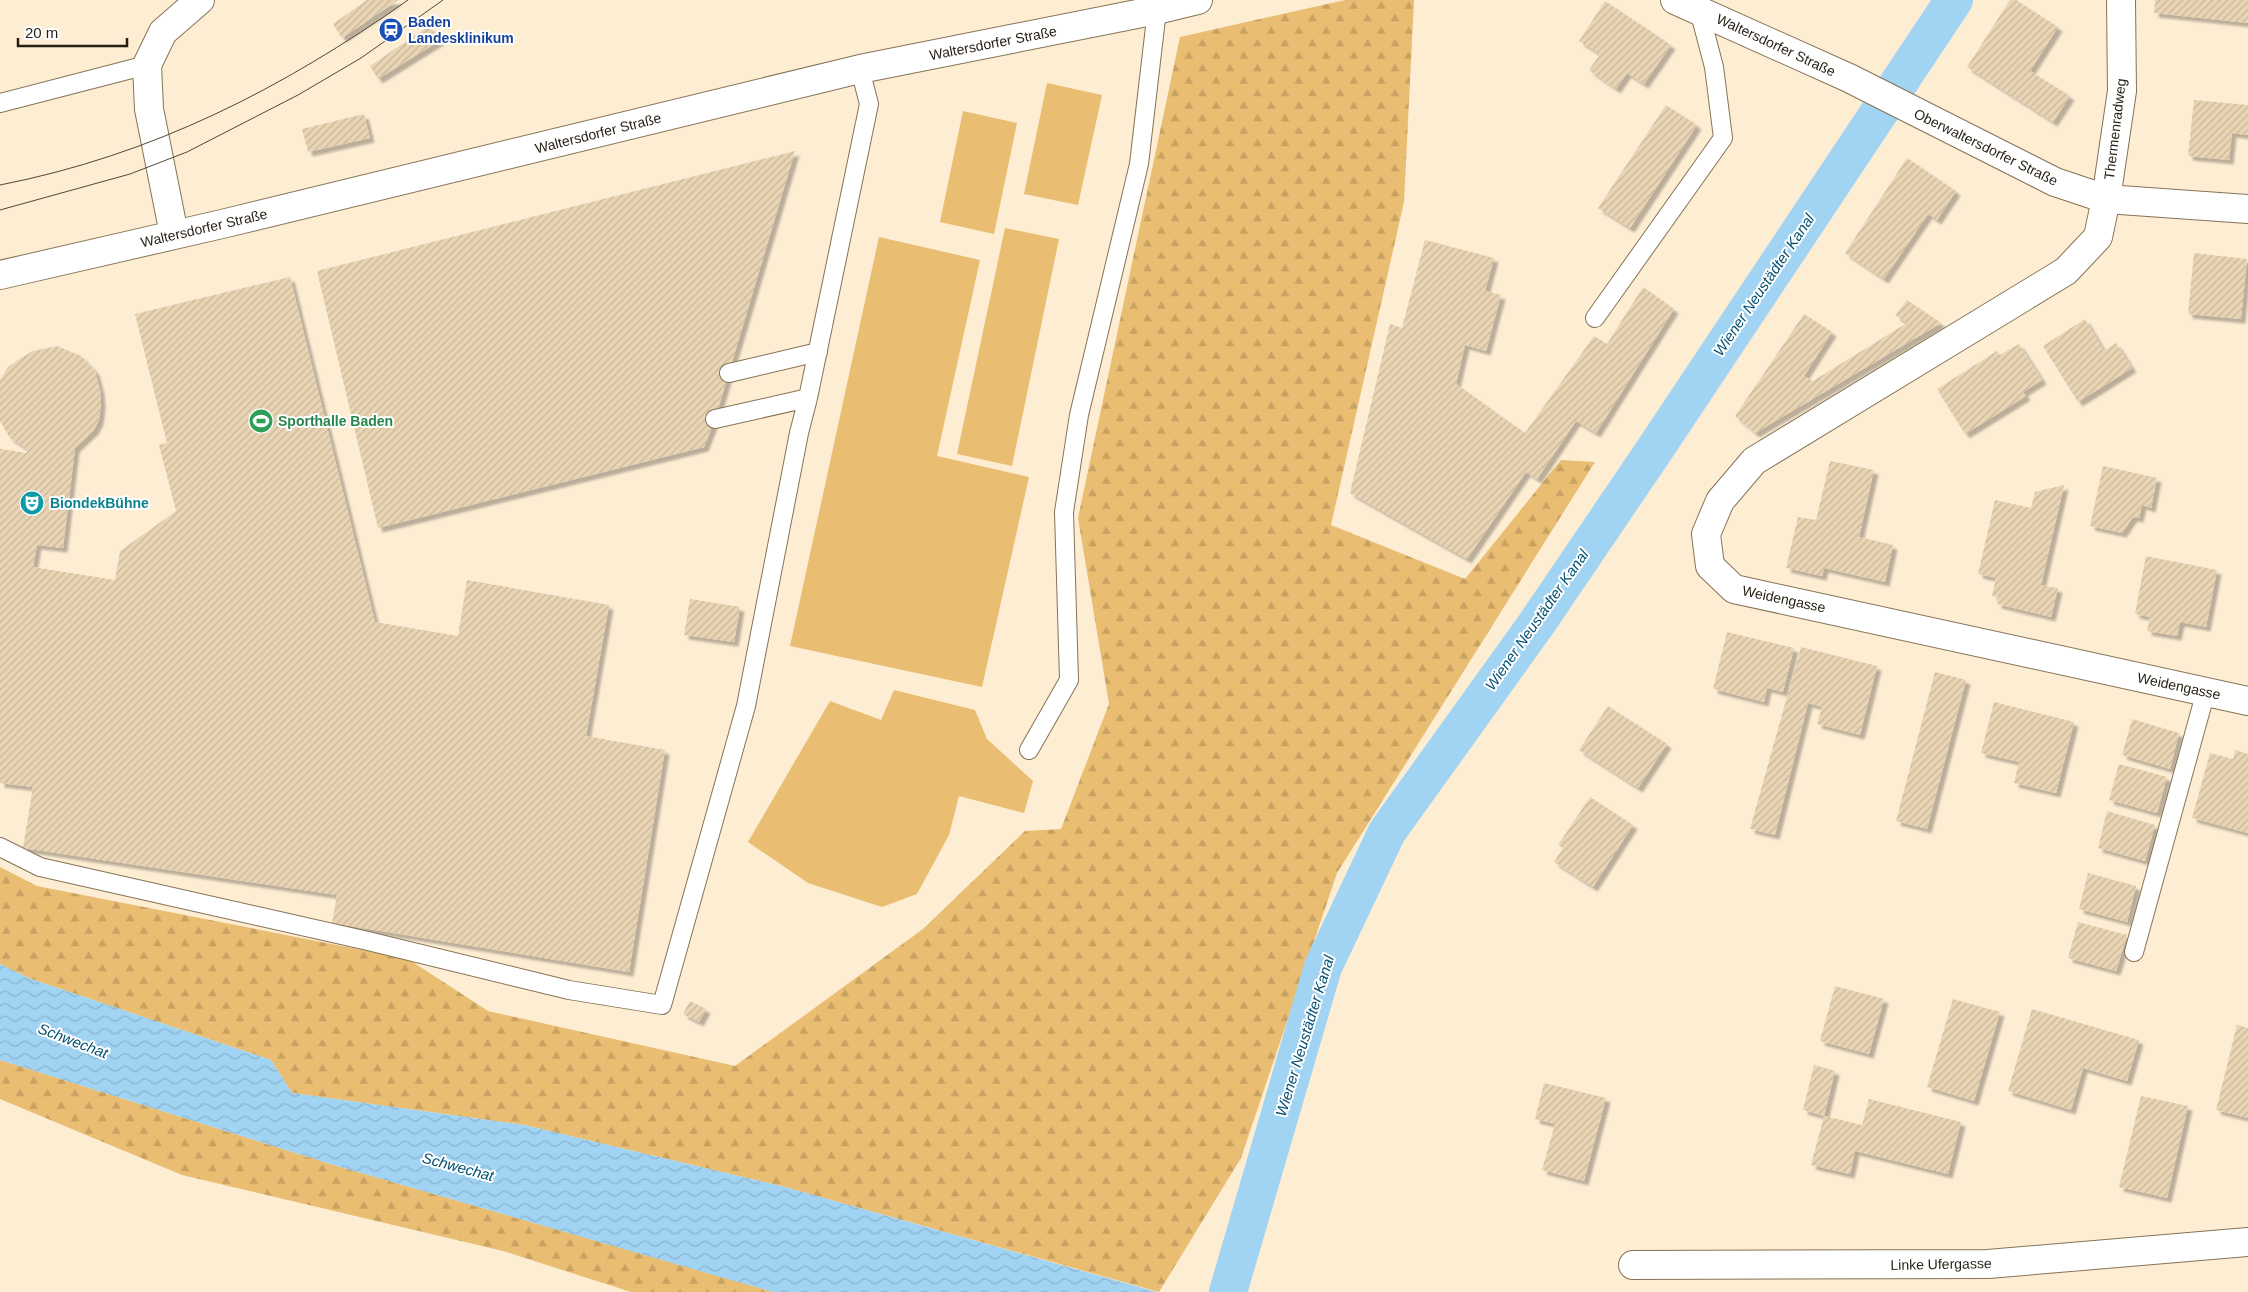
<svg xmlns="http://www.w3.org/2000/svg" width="2248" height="1292" viewBox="0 0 2248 1292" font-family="Arial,sans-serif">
<defs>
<pattern id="forest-firs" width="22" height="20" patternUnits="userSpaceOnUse" patternTransform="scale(1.25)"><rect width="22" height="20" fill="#e9bd72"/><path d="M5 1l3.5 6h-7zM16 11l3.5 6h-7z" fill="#c8a262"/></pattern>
<pattern id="water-waves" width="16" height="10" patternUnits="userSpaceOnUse" patternTransform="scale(1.25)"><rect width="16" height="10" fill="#a1d3f3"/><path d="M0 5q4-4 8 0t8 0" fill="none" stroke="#8ab5cf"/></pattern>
<pattern id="building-hatch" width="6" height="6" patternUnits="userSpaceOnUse" patternTransform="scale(1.25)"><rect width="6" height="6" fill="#e9d4b4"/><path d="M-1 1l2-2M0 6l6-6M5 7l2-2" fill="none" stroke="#c8b69a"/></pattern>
<filter id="shadow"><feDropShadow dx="4.5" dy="4.5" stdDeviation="1" flood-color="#0004"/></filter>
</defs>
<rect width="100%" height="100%" fill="#fdedd3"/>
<!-- forest -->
<path fill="url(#forest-firs)" d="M 1345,0 L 1414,0 L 1404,202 L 1331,525 L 1465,579 L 1561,460 L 1595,462 L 1337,873 L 1241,1158 L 1159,1292 L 785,1187 L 524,1125 L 292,1093 L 271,1060 L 31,979 L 0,964 L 0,867 L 37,886 L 408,959 L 488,1011 L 735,1066 L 923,929 L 1025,831 L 1061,829 L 1109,704 L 1078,518 L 1180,37 Z
M 0,1060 L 337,1166 L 774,1292 L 631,1292 L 503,1251 L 182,1175 L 0,1099 Z"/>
<!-- pitch -->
<path fill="#e9bd72" d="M 1047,83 L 1102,95 L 1078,205 L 1024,194 Z
M 963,111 L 1017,123 L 994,234 L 940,222 Z
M 1005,228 L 1059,239 L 1012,466 L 957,454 Z
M 879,237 L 980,260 L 937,456 L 1029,477 L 982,687 L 790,646 Z
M 894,690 L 975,710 L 987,739 L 1033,781 L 1024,813 L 959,796 L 949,835 L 917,894 L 882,907 L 808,883 L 748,842 L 830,701 L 881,720 Z"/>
<!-- water -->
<path fill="url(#water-waves)" d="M 0,964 L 31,979 L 271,1060 L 292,1093 L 524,1125 L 785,1187 L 1157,1292 L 774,1292 L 731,1280 L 337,1166 L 0,1060 Z"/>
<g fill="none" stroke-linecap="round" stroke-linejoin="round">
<!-- canal -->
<path stroke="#a1d3f3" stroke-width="38" d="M 1228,1292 L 1323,967 L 1387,832 L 1537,623 L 1651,455 L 1954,0"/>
</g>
<!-- building -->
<path fill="url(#building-hatch)" filter="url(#shadow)" d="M 367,0 L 398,0 L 342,38 L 333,24 Z
M 2010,0 L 2016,0 L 2058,27 L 2030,71 L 2070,96 L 2053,122 L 1967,67 Z
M 2155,0 L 2248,0 L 2248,23 L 2154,13 Z
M 1605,1 L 1671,45 L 1644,84 L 1627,73 L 1616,89 L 1589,70 L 1600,54 L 1579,41 Z
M 429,26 L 439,41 L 378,79 L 370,66 Z
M 2194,100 L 2248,105 L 2248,135 L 2232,133 L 2229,160 L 2188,156 Z
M 1666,105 L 1697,125 L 1630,228 L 1598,208 Z
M 364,114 L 370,138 L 308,152 L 302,129 Z
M 795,151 L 715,419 L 704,447 L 378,528 L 317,271 Z
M 1907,158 L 1956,191 L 1937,220 L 1928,214 L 1884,279 L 1845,253 Z
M 1425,240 L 1494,258 L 1485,291 L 1501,295 L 1486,351 L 1465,345 L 1456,384 L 1525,433 L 1594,336 L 1607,344 L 1643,287 L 1674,309 L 1596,433 L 1576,421 L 1537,479 L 1526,472 L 1467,559 L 1350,493 L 1390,324 L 1402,328 Z
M 2194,253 L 2247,259 L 2241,319 L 2188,314 Z
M 290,277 L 375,622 L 458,636 L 467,580 L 609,605 L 586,736 L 665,750 L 629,972 L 332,923 L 337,895 L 23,848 L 33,787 L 0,783 L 0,449 L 27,453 L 27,449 L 10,438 L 0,421 L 0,380 L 8,367 L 21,358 L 33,351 L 57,346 L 81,356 L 95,371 L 100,390 L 101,404 L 99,420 L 94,430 L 75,448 L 63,548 L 37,545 L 33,567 L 115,580 L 120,551 L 176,511 L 159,445 L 167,443 L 135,314 Z
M 1907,300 L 1941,323 L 1755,433 L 1735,416 L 1804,314 L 1832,332 L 1804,376 L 1813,381 L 1907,323 L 1895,315 Z
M 2085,319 L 2104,351 L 2116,343 L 2132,368 L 2078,402 L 2043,346 Z
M 2019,344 L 2042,380 L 2023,392 L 2026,396 L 1965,434 L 1937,389 L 1997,351 L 2000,355 Z
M 1830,461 L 1874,470 L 1859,537 L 1893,545 L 1885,582 L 1824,568 L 1822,576 L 1786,568 L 1798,517 L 1816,520 Z
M 2103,466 L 2157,478 L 2151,508 L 2142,505 L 2139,518 L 2133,517 L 2122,533 L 2090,526 Z
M 2064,485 L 2041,585 L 2058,588 L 2051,617 L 1997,604 L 1998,597 L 1992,596 L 1996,578 L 1978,574 L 1995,500 L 2031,508 L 2035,492 Z
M 2146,556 L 2217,570 L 2206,627 L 2180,622 L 2177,636 L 2147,631 L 2150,617 L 2135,614 Z
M 690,599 L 740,607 L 734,642 L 684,635 Z
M 1727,632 L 1794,648 L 1783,692 L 1767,688 L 1764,702 L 1713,689 Z
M 1801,647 L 1877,666 L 1860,735 L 1817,724 L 1822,707 L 1808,703 L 1775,835 L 1750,829 Z
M 1935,672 L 1966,680 L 1927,829 L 1896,821 Z
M 1994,702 L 2074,722 L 2056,793 L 2014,783 L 2019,762 L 1981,753 Z
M 1608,706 L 1667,744 L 1638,788 L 1579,750 Z
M 2132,719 L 2179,733 L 2170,769 L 2122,755 Z
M 2235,750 L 2248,754 L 2248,833 L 2192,818 L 2210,753 L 2233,759 Z
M 2119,764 L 2167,777 L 2157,813 L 2109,800 Z
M 1590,797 L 1633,825 L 1593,887 L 1554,862 L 1563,848 L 1558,845 Z
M 2107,811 L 2155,825 L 2145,861 L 2098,848 Z
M 2088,873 L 2136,886 L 2127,922 L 2079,909 Z
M 2078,922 L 2127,935 L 2116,971 L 2068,958 Z
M 1835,986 L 1884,999 L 1869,1054 L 1820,1041 Z
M 1953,999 L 2000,1012 L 1974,1101 L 1927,1087 Z
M 690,1001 L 706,1009 L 699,1022 L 683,1014 Z
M 2032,1009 L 2139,1040 L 2127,1081 L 2083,1068 L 2071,1110 L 2008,1091 Z
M 2237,1025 L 2248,1028 L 2248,1118 L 2216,1110 Z
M 1814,1065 L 1835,1071 L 1824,1116 L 1803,1110 Z
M 1544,1083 L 1606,1098 L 1584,1181 L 1542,1170 L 1555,1124 L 1535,1119 Z
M 2141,1096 L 2188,1106 L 2167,1198 L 2119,1187 Z
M 1869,1099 L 1961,1122 L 1948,1174 L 1855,1151 L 1850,1174 L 1811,1165 L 1824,1116 L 1862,1125 Z"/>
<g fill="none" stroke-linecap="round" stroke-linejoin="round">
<defs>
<path id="lane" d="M 0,103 L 147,65
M 1595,318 L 1723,138 L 1714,67 L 1699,10
M 729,373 L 818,352
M 715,419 L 808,398
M 1029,750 L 1069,680 L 1064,512 L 1079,415 L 1139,164 L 1157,10
M 0,847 L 40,867 L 368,941 L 569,990 L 662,1005 L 746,706 L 799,433 L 808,398 L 869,104 L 860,69
M 2134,952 L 2206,691"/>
<path id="street" d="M 2121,0 L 2122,91 L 2106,199 L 2098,237 L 2066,271 L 1754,461 L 1720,501 L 1706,534 L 1710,566 L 1734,589 L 2248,701
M 174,234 L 149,109 L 147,65 L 163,32 L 200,0
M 1633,1265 L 1988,1264 L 2248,1242"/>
<path id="secondary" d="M 1675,0 L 1849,78 L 2055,182 L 2106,199 L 2248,209
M 0,275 L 222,224 L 860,69 L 1157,10 L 1198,0"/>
</defs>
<!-- lane casing -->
<use href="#lane" stroke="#867356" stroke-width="20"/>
<!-- street casing -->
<use href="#street" stroke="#867356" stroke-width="30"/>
<!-- secondary casing -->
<use href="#secondary" stroke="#867356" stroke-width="30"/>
<!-- lane -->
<use href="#lane" stroke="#fff" stroke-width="18"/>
<!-- street -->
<use href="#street" stroke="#fff" stroke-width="28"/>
<!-- secondary -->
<use href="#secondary" stroke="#fff" stroke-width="28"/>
<!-- tram -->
<path stroke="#4f4738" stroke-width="1" d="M 0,185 C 153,155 282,89 408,0
M 0,210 L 130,174 L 187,152 L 298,95 L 361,58 L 443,0"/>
</g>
<!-- icons -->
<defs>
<symbol id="station-disc" viewBox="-11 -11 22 22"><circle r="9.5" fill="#1a4fb4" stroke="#fff"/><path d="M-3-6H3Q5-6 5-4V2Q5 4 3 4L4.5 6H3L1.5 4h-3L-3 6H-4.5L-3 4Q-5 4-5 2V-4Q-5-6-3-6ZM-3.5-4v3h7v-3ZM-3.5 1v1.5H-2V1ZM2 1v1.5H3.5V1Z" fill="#fff"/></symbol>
<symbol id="stadium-disc" viewBox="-11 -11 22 22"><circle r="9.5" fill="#2e9e5b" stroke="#fff"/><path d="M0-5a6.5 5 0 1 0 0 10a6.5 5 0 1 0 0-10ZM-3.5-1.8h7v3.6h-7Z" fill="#fff"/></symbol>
<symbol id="theatre-disc" viewBox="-11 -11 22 22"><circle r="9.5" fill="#0f9aa8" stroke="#fff"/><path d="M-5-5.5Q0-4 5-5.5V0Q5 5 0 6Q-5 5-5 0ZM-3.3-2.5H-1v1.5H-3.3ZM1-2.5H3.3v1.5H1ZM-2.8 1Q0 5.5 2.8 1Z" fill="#fff"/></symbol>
</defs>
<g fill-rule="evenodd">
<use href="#station-disc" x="377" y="16" width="28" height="28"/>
<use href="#stadium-disc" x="247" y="407" width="28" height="28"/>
<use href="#theatre-disc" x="18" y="489" width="28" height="28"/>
</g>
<g text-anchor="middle" stroke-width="4" stroke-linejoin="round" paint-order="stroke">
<!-- transit labels -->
<g font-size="14" font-weight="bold" fill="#164399" stroke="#fff" text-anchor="start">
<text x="408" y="27">Baden<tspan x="408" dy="16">Landesklinikum</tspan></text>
</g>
<!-- street labels -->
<g font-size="14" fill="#251e12" stroke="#fff">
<text transform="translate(993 43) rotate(-11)" y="5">Waltersdorfer Straße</text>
<text transform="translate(1776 45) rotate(25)" y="5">Waltersdorfer Straße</text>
<text transform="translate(2115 129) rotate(-83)" y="5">Thermenradweg</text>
<text transform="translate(598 133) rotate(-14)" y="5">Waltersdorfer Straße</text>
<text transform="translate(1986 147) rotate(26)" y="5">Oberwaltersdorfer Straße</text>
<text transform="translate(204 228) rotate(-13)" y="5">Waltersdorfer Straße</text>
<text transform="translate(1784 599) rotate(12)" y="5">Weidengasse</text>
<text transform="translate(2179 686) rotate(12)" y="5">Weidengasse</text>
<text transform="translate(1941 1264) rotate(-1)" y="5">Linke Ufergasse</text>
</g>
<!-- leisure labels -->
<g font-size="14" font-weight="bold" fill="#27864d" stroke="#fff" text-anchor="start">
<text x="278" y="426">Sporthalle Baden</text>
</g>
<!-- culture labels -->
<g font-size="14" font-weight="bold" fill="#0d838f" stroke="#fff" text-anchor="start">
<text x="50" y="508">BiondekBühne</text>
</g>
<!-- water labels -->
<g font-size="15" font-style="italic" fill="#034f72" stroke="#fff">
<text transform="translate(1764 285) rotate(-56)" y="5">Wiener Neustädter Kanal</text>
<text transform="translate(1537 620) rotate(-55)" y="5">Wiener Neustädter Kanal</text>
<text transform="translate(1305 1036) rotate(-73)" y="5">Wiener Neustädter Kanal</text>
<text transform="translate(73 1041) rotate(21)" y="5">Schwechat</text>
<text transform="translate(458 1167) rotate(15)" y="5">Schwechat</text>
</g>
</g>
<!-- scale -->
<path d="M18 38v8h109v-8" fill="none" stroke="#251e12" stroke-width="2.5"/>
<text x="25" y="38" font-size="15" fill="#251e12" stroke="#ffffff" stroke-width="4" paint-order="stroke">20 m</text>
</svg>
